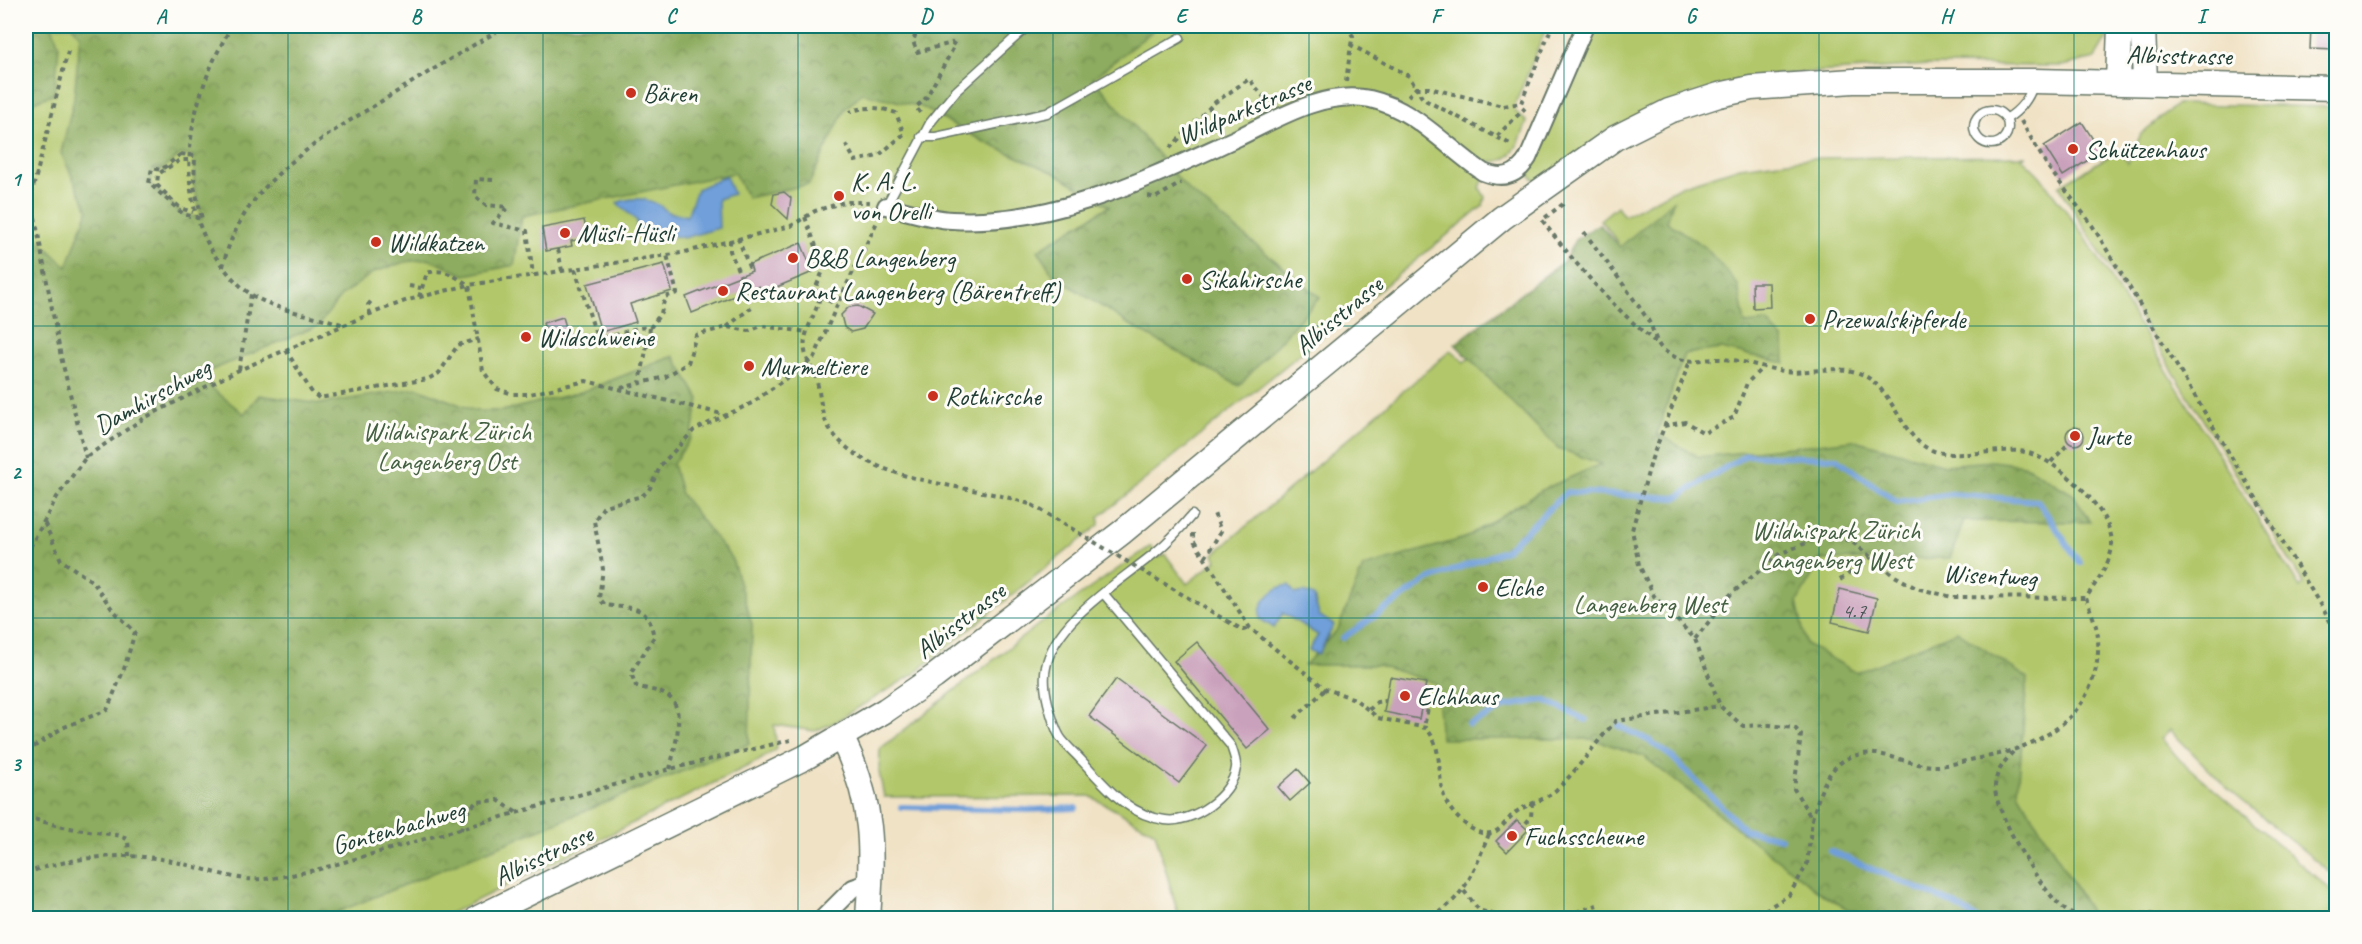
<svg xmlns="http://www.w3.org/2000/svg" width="2362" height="944" viewBox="0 0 2362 944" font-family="Caveat,sans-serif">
<defs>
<pattern id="forest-crowns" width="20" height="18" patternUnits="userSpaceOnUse" patternTransform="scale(1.5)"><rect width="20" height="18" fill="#8dac5f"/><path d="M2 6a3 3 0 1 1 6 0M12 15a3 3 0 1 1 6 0" fill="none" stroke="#738d4f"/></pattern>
</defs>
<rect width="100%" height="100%" fill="#fdfcf7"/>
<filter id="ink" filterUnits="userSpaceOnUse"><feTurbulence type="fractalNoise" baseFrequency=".0167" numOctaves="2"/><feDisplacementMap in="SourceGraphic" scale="12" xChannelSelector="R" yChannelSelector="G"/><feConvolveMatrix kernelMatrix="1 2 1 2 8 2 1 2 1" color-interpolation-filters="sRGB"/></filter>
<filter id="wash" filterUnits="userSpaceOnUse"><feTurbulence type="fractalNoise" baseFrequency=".008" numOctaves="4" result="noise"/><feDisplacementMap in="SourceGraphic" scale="24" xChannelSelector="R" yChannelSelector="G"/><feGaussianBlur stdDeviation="1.35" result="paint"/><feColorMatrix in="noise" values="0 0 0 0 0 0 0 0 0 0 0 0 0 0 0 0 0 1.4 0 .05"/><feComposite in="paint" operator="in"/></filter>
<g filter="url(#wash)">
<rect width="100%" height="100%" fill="#f0e2c5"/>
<!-- green -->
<path fill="#b2c76b" stroke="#688250" stroke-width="1.5" d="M 26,26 L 1547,26 L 1515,105 L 1515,111 L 1527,122 C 1521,138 1513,165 1491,161 L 1480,188 L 1485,197 L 1483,206 L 1099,517 L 1099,525 L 914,674 L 833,723 L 815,731 L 774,725 L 777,749 L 760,760 L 441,918 L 26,918 Z
M 1594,26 L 2109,26 L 2108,36 L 2095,58 L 2062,66 L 1929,65 L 1768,75 L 1536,181 L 1529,175 Z
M 2177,104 L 2336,107 L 2336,877 L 2228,789 L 2170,730 L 2161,738 L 2180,760 L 2332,891 L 2336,901 L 2336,918 L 1179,918 L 1155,832 L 1090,796 L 884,797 L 879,772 L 880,749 L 1043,621 L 1151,546 L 1160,557 L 1165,554 L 1187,584 L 1217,560 L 1214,554 L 1451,350 L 1464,362 L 1618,242 L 1600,220 L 1617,206 L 1624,216 L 1681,186 L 1740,167 L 1812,158 L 2026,156 L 2022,158 L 2040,176 L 2084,235 L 2300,588 L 2304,584 L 2059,186 L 2119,150 L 2128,163 L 2141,134 Z"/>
<!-- forest -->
<path fill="url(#forest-crowns)" stroke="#56744a" stroke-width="1.5" fill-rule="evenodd" d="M 26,26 L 52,26 L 59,46 L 54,94 L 26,105 Z
M 72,26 L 1159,26 L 1093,78 L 1188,190 L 1320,297 L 1239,386 L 1132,326 L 1053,275 L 1038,250 L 1109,206 L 1057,174 L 986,143 L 922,107 L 862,93 L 845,109 L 809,184 L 748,198 L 734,173 L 522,216 L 514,265 L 465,275 L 428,259 L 405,262 L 374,272 L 341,296 L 318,326 L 197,376 L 244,414 L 259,395 L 320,404 L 418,388 L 475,411 L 502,411 L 581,392 L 674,356 L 699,399 L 691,438 L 673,464 L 681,494 L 732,559 L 752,624 L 749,744 L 323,918 L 26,918 L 26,228 L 67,267 L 88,210 L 61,153 L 74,99 L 80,35 ZM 181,154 L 194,156 L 194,186 L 202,219 L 183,214 L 150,183 L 152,169 L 161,170 Z
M 1673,201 L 1667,222 L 1705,247 L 1738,285 L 1745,324 L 1767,322 L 1784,340 L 1785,363 L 1721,349 L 1684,354 L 1657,434 L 1699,457 L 1854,440 L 1945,465 L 1991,461 L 2024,465 L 2074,495 L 2090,522 L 1964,521 L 1950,558 L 1821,560 L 1797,602 L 1806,644 L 1857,673 L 1957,631 L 2027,678 L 2018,792 L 2094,918 L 1864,918 L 1826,897 L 1643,756 L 1592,739 L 1441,739 L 1436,683 L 1378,665 L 1305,665 L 1338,629 L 1363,567 L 1465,538 L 1542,490 L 1601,464 L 1558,448 L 1455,344 L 1564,261 L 1575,240 L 1599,224 L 1620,247 Z"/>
<!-- water -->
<path fill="#709fd9" stroke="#486e86" stroke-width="1.5" d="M 726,176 L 733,194 L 718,199 L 719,228 L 684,238 L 636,228 L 637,221 L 617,203 C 636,195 655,199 668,212 L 687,216 L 697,189 Z
M 1289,585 L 1295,594 L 1303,592 L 1314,596 L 1319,615 L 1334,625 L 1318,655 L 1309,650 L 1318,635 L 1283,613 L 1274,628 L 1260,619 C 1258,602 1273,587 1289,585 Z"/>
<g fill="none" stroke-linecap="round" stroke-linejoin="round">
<!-- stream -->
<path stroke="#709fd9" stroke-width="6" d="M 1343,638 L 1428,580 L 1506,550 L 1567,492 L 1676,498 L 1746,455 L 1836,458 L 1897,502 L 1951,494 L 2038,501 L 2080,563
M 1469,725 L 1507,706 L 1544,700 L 1586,720
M 1619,726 L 1650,741 L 1672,757 L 1745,830 L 1781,838
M 901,807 L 1027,810 L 1076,808
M 1830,851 L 1954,904 L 1976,918"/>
</g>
<g id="blocks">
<!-- building -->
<path fill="#caa1bc" d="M 2311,26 L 2337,26 L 2337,50 L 2310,49 Z
M 2082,122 L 2101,152 L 2063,176 L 2044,146 Z
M 784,192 L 791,198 L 788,219 L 772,204 L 774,194 Z
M 584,220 L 588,238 L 571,241 L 572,246 L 546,251 L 542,228 Z
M 801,243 L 813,272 L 762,293 L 759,286 L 692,313 L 686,297 L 752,271 L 750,264 Z
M 664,264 L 672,291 L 630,304 L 636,322 L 601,332 L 587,284 Z
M 1752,283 L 1769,283 L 1770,307 L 1753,308 Z
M 858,306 L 873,314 L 863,329 L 851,332 L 844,327 L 841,315 L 849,307 Z
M 563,317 L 569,337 L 549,343 L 543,323 Z
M2066 436a9 9 0 1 1 18 0a9 9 0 1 1-18 0Z
M 1840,589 L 1877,598 L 1869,631 L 1832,622 Z
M 1197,642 L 1270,730 L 1247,749 L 1174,661 Z
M 1390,677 L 1426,683 L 1419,719 L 1384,712 Z
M 1116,679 L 1207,746 L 1179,783 L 1089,716 Z
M 1298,769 L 1310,783 L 1290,801 L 1278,787 Z
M 1517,820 L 1528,830 L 1507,852 L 1496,841 Z"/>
</g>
</g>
<g filter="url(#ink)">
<use href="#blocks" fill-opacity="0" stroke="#687767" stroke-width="1.5"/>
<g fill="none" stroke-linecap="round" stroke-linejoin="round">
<defs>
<path id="lane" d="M1974 127a17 17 0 1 1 34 0a17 17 0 1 1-34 0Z
M 2006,119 C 2021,110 2029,99 2034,83
M 921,137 L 936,137 L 1047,113 L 1180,38
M 886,206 L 930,123 L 956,91 L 1028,26
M 1104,594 L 1231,746 C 1233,752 1237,762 1236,768 C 1232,796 1192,824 1165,820 C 1127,815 1106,786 1082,761 C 1075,753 1066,746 1060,737 C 1054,727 1051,715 1048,703 C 1045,691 1043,680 1046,667 C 1055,619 1122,581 1157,551 C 1170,540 1181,528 1192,515"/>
<path id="street" d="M 886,206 C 907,211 930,219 952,220 C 1052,226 1149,178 1237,138 C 1277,119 1323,90 1370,99 C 1415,109 1446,147 1483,172 C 1503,180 1517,176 1528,158 L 1585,26
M 823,918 L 853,888 L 870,882"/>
<path id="secondary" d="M 2143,26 L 2145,83
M 2118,82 L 2120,26
M 842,738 C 874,803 873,848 868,918
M 478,918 L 806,757 L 886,710 L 934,677 L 1121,533 L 1502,218 L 1615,138 L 1669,111 L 1719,95 L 1751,88 L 1853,81 L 2035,81 L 2336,88"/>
</defs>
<!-- lane casing -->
<use href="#lane" stroke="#687767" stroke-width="11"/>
<!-- street casing -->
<use href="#street" stroke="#687767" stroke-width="20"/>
<!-- secondary casing -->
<use href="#secondary" stroke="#687767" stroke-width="27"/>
<!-- path -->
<path stroke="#687767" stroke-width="4" stroke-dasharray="4.5 4.5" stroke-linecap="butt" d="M 232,26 C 189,96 168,192 220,263 C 229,275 240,287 252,295 C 281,313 313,314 344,325
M 919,26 L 913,41 L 917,52 L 952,43 L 955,45 L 926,98 L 916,107 L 921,114
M 1346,26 L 1353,36 L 1351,45
M 68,51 L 31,196 L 61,357 L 86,458
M 1346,82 L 1351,45 L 1409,76 L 1416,88 L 1429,88 L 1503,106 L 1521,103 L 1552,26
M 1408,96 L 1416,88 L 1423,99 L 1510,144
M 2021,121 L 2048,167 L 2092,225 L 2336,631
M 1497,136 L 1525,108
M 846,144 L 855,161 L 878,156 L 904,134 L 896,113 C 881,107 864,106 850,112
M 1170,148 L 1214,103 L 1249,79 L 1269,103
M 181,154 L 195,156 L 194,186 L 202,219 L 183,214 L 149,183 L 152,168 L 161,170 Z
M 188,160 L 180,160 L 158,174 L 157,185 L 180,208 L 193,212
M 493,180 L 476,179 L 475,196 L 485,205 L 508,207 L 493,223 L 527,231 L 533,275
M 1148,196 L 1155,198 L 1181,183
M 1563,204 L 1542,220 C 1576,265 1614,309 1658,344
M 805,217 L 817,249 L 824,254 L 826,264 L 816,287 L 820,296 C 817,311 808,324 805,339 C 802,358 813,366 817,382 C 821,397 820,412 828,426 C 865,487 972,482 1032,505
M 1584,232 C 1606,261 1628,290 1648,320 C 1653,328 1654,337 1659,345 C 1662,350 1668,353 1673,356 C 1689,365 1705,358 1722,359 C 1743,360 1763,368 1784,371 C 1808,374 1832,365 1856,372 C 1895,384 1899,440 1934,451 C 1962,459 1990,449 2019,451 C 2053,454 2114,510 2112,546 C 2110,565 2096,582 2086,598 C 2090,610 2097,625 2098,637 C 2102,712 2046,746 1981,758 C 1966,760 1947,767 1932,766 C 1900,764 1871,741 1840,763 C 1823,776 1818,800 1812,819 L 1794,789 L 1801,735 L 1795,728 L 1769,725 L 1743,726 L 1720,706 L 1695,639 L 1654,596 L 1639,565 L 1632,530 L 1652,458 L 1690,361
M 738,238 L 749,267 L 751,267
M 730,240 L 730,251 L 740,275
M 558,249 L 562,271
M 223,267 C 240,183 323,137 390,96 C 425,74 460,53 496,32
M 575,269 L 597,338 C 616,339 632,325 650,328 L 640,383
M 409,286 L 421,288
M 820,296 L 837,305
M 419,297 L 427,273 C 444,267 455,277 469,285 L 483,371 L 497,389 L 513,394 L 530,394 L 586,381 L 722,414
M 370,314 L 368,305 L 373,299
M 727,327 L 754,305
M 650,328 L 661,313 L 665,297 L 677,293 L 667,255
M 286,350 L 311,391 L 319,398 L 428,379 L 439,373 L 458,345 L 479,339
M 239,370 L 251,294
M 621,388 L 665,377 L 688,363 L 696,335 L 727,327 L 749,331 L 761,326 L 808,332
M 1664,426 L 1685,422 L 1704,433 L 1734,417 L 1747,383 L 1763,367
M 2051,462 L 2069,443
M 1193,533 L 1193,540 L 1250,628 L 1285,657 L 1326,689 L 1355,699 L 1378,718 L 1426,728 C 1446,750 1434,781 1448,805 C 1456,819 1480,841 1496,831 C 1504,826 1509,817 1516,812 C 1529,803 1544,801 1556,790 C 1578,770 1595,743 1616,721 L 1720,706
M 26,555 L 57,497 L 86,457 L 144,418 L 239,370 L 370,314 L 408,300 L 469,285 L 681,253 L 791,226 L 815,211 L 844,202 L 871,202
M 1205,558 L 1221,531 L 1213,511
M 1840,580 L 1871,557
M 1227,621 L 1243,630 L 1250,628
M 1695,639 L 1731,594 L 1780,554 L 1818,538 L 1835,537 L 1851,541 L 1893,575 L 1916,588 L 1952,597 L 2086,598
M 1421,707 L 1428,708 L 1424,727
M 1369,710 L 1377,702 L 1386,701
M 1295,718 L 1326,689
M 26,752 L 62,728 L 107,710 L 124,669 L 135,632 L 112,609 L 93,582 L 61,560 L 44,522
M 2013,752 C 2003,763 1995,773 1995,788 C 1996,815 2046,901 2070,913 C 2093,924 2136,906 2166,918
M 670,769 C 674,749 689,705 664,694 C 656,690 645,689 636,686 L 631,673 L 654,637 C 647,603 636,610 605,605 L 599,598 L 603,569 L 594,521 L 604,506 L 642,496 L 649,490 L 661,465 L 694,430 L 752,403 L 814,358 L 837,305 L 878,220
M 26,817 L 63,827 L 122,836 L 128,840 L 129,856
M 1526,823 L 1531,817 L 1532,804
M 461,830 L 464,816 L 476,802 L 498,800 L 517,813
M 26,873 C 70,858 120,851 166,860 C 194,865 220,876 247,879 C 270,881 294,874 316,870 L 670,769 L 791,740
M 1464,891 L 1479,910 L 1505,918
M 1765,910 L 1789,895 L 1807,865 L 1812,819
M 1432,918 C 1467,894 1473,873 1489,834
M 1560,918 L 1597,905"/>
<!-- lane -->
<use href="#lane" stroke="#fff" stroke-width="8"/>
<!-- street -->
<use href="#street" stroke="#fff" stroke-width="16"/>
<!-- secondary -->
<use href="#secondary" stroke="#fff" stroke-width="24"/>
<!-- path-bridge -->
<path stroke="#687767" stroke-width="4" stroke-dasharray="4.5 4.5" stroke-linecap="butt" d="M 1032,505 L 1227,621"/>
</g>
</g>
<!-- grid -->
<path fill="none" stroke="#0f766e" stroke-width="1.5" stroke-opacity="0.55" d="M 288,26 L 288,918M 543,26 L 543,918M 798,26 L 798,918M 1053,26 L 1053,918M 1309,26 L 1309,918M 1564,26 L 1564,918M 1819,26 L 1819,918M 2074,26 L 2074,918M 26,326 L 2336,326M 26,618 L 2336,618"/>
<!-- markers -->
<g fill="#c8321e" stroke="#fdfcf7" stroke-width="2">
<circle cx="631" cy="93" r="6"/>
<circle cx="2073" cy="149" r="6"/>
<circle cx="839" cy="196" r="6"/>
<circle cx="565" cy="233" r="6"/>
<circle cx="376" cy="242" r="6"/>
<circle cx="793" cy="258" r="6"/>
<circle cx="1187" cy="279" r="6"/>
<circle cx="723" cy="291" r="6"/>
<circle cx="1810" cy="319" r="6"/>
<circle cx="526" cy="337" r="6"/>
<circle cx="749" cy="366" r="6"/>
<circle cx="933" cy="396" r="6"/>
<circle cx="2075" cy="436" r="6"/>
<circle cx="1483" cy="587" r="6"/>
<circle cx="1405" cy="696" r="6"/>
<circle cx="1512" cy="836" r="6"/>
</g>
<g text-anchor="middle" stroke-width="6" stroke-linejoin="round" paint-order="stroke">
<!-- number labels -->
<g font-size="22" fill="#4a5656">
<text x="1854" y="618">4.7</text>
</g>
<!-- street labels -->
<g font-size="26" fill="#1f3d34" stroke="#fdfcf7">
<text transform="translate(2179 55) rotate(1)" y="9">Albisstrasse</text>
<text transform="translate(1244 109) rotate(-23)" y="9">Wildparkstrasse</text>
<text transform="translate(1338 315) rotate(-40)" y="9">Albisstrasse</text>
<text transform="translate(152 396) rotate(-29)" y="9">Damhirschweg</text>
<text transform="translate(1990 575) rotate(3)" y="9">Wisentweg</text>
<text transform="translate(960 620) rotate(-38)" y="9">Albisstrasse</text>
<text transform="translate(398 827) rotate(-16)" y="9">Gontenbachweg</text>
<text transform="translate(543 855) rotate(-26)" y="9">Albisstrasse</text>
</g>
<!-- poi labels -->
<g font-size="26" fill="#1f3d34" stroke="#fdfcf7" text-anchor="start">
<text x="643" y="102">Bären</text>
<text x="2085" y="158">Schützenhaus</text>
<text x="851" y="190">K. A. L.<tspan x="851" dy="30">von Orelli</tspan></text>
<text x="577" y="242">Müsli-Hüsli</text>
<text x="388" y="251">Wildkatzen</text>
<text x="805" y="267">B&amp;B Langenberg</text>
<text x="1199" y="288">Sikahirsche</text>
<text x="735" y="300">Restaurant Langenberg (Bärentreff)</text>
<text x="1822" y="328">Przewalskipferde</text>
<text x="538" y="346">Wildschweine</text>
<text x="761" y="375">Murmeltiere</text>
<text x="945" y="405">Rothirsche</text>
<text x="2087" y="445">Jurte</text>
<text x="1495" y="596">Elche</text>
<text x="1417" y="705">Elchhaus</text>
<text x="1524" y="845">Fuchsscheune</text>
</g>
<!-- park labels -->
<g font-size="26" fill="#446042" stroke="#fdfcf7">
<text x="447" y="440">Wildnispark Zürich<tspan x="447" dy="30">Langenberg Ost</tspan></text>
<text x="1836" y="539">Wildnispark Zürich<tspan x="1836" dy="30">Langenberg West</tspan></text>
<text x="1650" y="613">Langenberg West</text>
</g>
</g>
<!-- margin -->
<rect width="2362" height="944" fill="none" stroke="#fdfcf7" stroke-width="66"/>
<rect x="33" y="33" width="2296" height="878" fill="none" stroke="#0f766e" stroke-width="2"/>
<g font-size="20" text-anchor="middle" font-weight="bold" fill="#0f766e">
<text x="161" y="23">A</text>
<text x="416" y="23">B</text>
<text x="671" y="23">C</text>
<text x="926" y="23">D</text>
<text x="1181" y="23">E</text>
<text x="1436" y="23">F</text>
<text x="1691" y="23">G</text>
<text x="1946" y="23">H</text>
<text x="2201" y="23">I</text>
<text x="16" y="186">1</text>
<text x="16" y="479">2</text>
<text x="16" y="771">3</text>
</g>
</svg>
